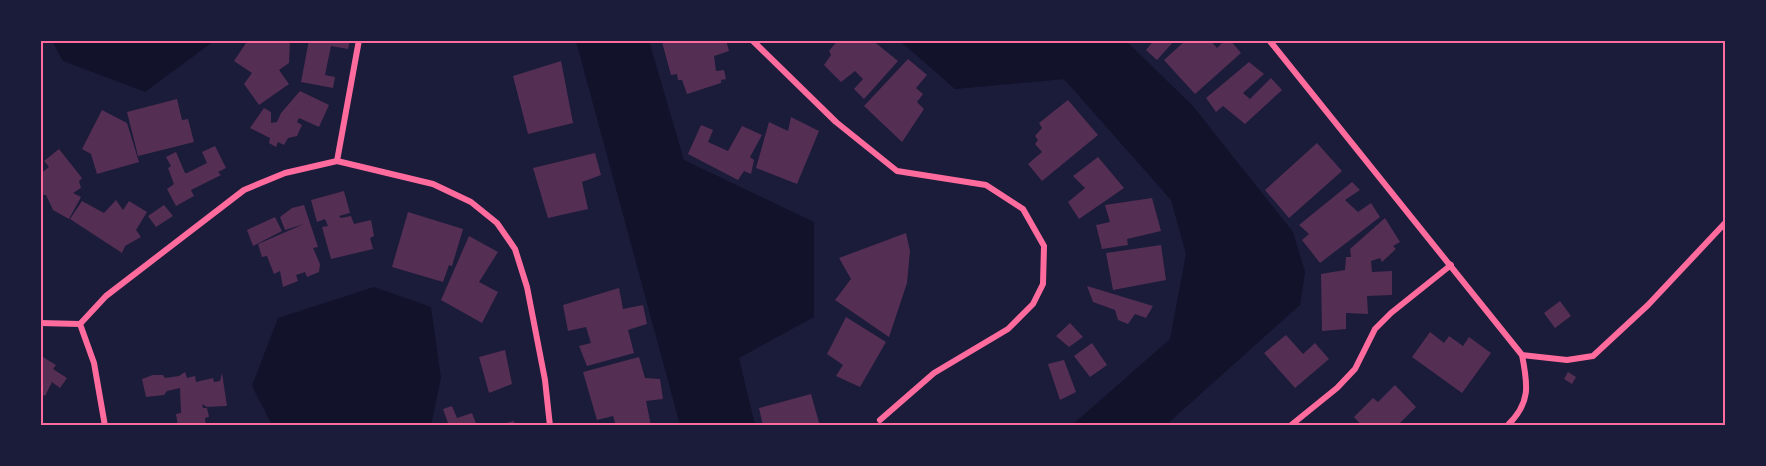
<svg xmlns="http://www.w3.org/2000/svg" width="1766" height="466" viewBox="0 0 1766 466" font-family="Montserrat,sans-serif">
<rect width="100%" height="100%" fill="#1b1b3a"/>
<!-- water -->
<path fill="#12122b" d="M 52,41 L 214,41 L 145,92 L 63,61 Z
M 576,41 L 649,41 L 684,160 L 814,222 L 814,317 L 739,358 L 755,425 L 680,425 Z
M 900,41 L 1126,41 L 1192,105 L 1293,232 L 1305,272 L 1300,305 L 1166,425 L 1072,425 L 1170,339 L 1186,254 L 1171,200 L 1064,79 L 955,89 Z
M 374,287 L 431,307 L 441,378 L 431,425 L 272,425 L 252,386 L 278,318 Z"/>
<!-- building -->
<path fill="#542f53" d="M 248,40 L 290,40 L 289,63 L 279,70 L 289,84 L 259,105 L 244,84 L 252,73 L 234,61 Z
M 309,40 L 350,40 L 348,49 L 331,46 L 325,75 L 335,77 L 333,88 L 301,82 Z
M 666,40 L 726,40 L 729,51 L 714,56 L 716,71 L 724,70 L 726,79 L 721,80 L 721,83 L 687,94 L 682,80 L 678,80 L 677,74 L 671,75 L 662,42 Z
M 838,40 L 872,40 L 898,61 L 864,99 L 854,89 L 863,79 L 855,71 L 841,82 L 824,65 L 831,55 L 829,51 Z
M 1154,40 L 1175,40 L 1157,60 L 1146,50 Z
M 1186,40 L 1210,40 L 1217,48 L 1225,40 L 1230,40 L 1241,53 L 1195,94 L 1164,60 Z
M 908,59 L 927,75 L 916,88 L 923,94 L 917,102 L 924,109 L 902,142 L 864,106 Z
M 561,61 L 573,123 L 528,134 L 513,76 Z
M 1249,62 L 1264,74 L 1243,93 L 1250,99 L 1271,78 L 1282,90 L 1245,124 L 1223,106 L 1216,112 L 1206,98 Z
M 300,91 L 329,105 L 319,127 L 299,118 L 297,122 L 302,125 L 297,136 L 288,138 L 284,145 L 278,142 L 276,147 L 269,143 L 270,138 L 250,128 L 264,108 L 271,112 L 271,123 L 277,122 L 281,113 Z
M 177,99 L 182,120 L 188,119 L 194,142 L 138,156 L 127,112 Z
M 1068,100 L 1098,135 L 1042,181 L 1028,164 L 1042,152 L 1035,144 L 1038,140 L 1035,136 L 1042,128 L 1039,123 Z
M 102,110 L 127,123 L 139,162 L 97,174 L 91,154 L 82,149 Z
M 791,117 L 819,131 L 797,184 L 756,168 L 769,122 L 788,131 Z
M 701,125 L 713,130 L 708,142 L 728,151 L 742,126 L 762,135 L 750,157 L 754,160 L 751,174 L 744,171 L 738,180 L 688,154 Z
M 1317,143 L 1342,171 L 1289,218 L 1265,190 Z
M 215,146 L 226,168 L 218,172 L 221,175 L 191,190 L 194,196 L 176,206 L 167,189 L 174,184 L 168,168 L 171,166 L 166,157 L 176,152 L 185,173 L 187,173 L 207,163 L 202,152 Z
M 59,149 L 82,178 L 79,181 L 81,188 L 73,193 L 81,197 L 69,219 L 53,210 L 46,195 L 40,195 L 40,174 L 49,167 L 44,161 Z
M 595,153 L 601,175 L 582,182 L 588,209 L 548,218 L 533,168 Z
M 1098,157 L 1124,188 L 1079,219 L 1068,202 L 1085,188 L 1073,176 Z
M 1352,182 L 1360,190 L 1345,200 L 1358,212 L 1371,203 L 1380,217 L 1320,263 L 1302,240 L 1309,234 L 1299,225 Z
M 344,191 L 350,213 L 339,216 L 341,218 L 351,216 L 354,224 L 371,220 L 374,236 L 370,238 L 373,249 L 331,259 L 322,227 L 328,226 L 325,219 L 317,222 L 311,200 Z
M 1152,198 L 1161,231 L 1127,239 L 1128,245 L 1102,249 L 1096,225 L 1110,222 L 1105,205 Z
M 116,200 L 123,210 L 129,201 L 147,212 L 136,230 L 141,237 L 125,246 L 122,253 L 70,219 L 82,201 L 104,213 Z
M 164,205 L 173,216 L 156,227 L 148,216 Z
M 304,205 L 318,247 L 313,248 L 320,264 L 319,272 L 307,277 L 305,272 L 296,275 L 298,281 L 283,287 L 280,271 L 274,274 L 267,256 L 262,257 L 258,244 L 304,224 L 285,230 L 280,217 L 292,208 Z
M 408,212 L 463,229 L 452,266 L 449,265 L 443,282 L 392,267 Z
M 275,217 L 282,231 L 253,246 L 247,230 Z
M 1385,218 L 1400,242 L 1393,246 L 1396,249 L 1382,262 L 1380,258 L 1371,261 L 1372,272 L 1392,271 L 1392,295 L 1367,296 L 1368,314 L 1346,313 L 1346,329 L 1322,331 L 1321,274 L 1345,270 L 1346,257 L 1351,257 L 1350,249 Z
M 906,233 L 910,251 L 907,283 L 889,337 L 835,300 L 851,279 L 839,258 Z
M 469,236 L 498,252 L 479,282 L 498,292 L 482,323 L 441,300 Z
M 1161,245 L 1166,280 L 1113,290 L 1106,253 Z
M 1087,286 L 1153,306 L 1146,318 L 1135,314 L 1128,324 L 1118,320 L 1115,310 L 1093,302 Z
M 619,288 L 623,309 L 643,305 L 647,324 L 628,330 L 634,353 L 587,366 L 579,346 L 591,343 L 586,327 L 568,331 L 563,305 Z
M 1560,301 L 1571,316 L 1555,328 L 1544,313 Z
M 846,317 L 886,342 L 860,387 L 836,376 L 843,365 L 827,354 Z
M 1070,323 L 1083,337 L 1069,347 L 1056,336 Z
M 1430,332 L 1444,343 L 1449,336 L 1463,346 L 1469,337 L 1491,353 L 1462,393 L 1412,357 Z
M 1286,335 L 1303,354 L 1315,343 L 1329,359 L 1295,388 L 1264,353 Z
M 1092,343 L 1107,365 L 1090,377 L 1074,356 Z
M 505,350 L 512,384 L 489,393 L 479,357 Z
M 43,357 L 56,365 L 53,369 L 67,378 L 60,388 L 52,382 L 45,396 L 40,393 L 40,360 Z
M 639,357 L 645,378 L 660,379 L 663,399 L 646,401 L 651,426 L 616,426 L 613,416 L 597,420 L 583,372 Z
M 1064,360 L 1076,392 L 1060,400 L 1048,364 Z
M 185,372 L 187,378 L 195,376 L 196,382 L 213,378 L 214,382 L 220,381 L 222,373 L 227,406 L 207,407 L 202,404 L 203,408 L 207,408 L 209,417 L 205,418 L 206,426 L 178,426 L 176,414 L 181,413 L 180,388 L 167,391 L 164,395 L 146,397 L 142,379 L 153,375 L 163,375 L 165,378 L 179,376 Z
M 1568,372 L 1576,377 L 1572,384 L 1564,379 Z
M 1395,385 L 1416,407 L 1397,426 L 1362,426 L 1354,417 L 1373,398 L 1378,402 Z
M 811,394 L 820,426 L 763,426 L 759,408 Z
M 452,406 L 457,418 L 472,413 L 477,426 L 449,426 L 443,409 Z
M 514,421 L 515,426 L 499,426 L 499,425 Z"/>
<g fill="none" stroke-linecap="round" stroke-linejoin="round">
<!-- minor -->
<path stroke="#ff6b9d" stroke-width="6" d="M 752,40 L 836,122 L 897,171 L 986,185 L 1023,209 L 1044,246 L 1043,284 L 1033,304 L 1008,329 L 934,373 L 880,420
M 1269,40 L 1522,355 C 1528,385 1531,403 1507,426
M 337,161 L 359,40
M 40,323 L 80,324 L 106,296 L 244,190 L 285,173 L 337,161 L 433,184 L 471,202 L 497,223 L 515,249 L 527,287 L 545,380 L 550,426
M 80,324 L 94,363 L 105,426
M 1522,355 L 1567,360 L 1593,356 L 1648,305 L 1726,222
M 1290,426 L 1337,388 L 1355,369 L 1375,329 L 1391,313 L 1451,265"/>
</g>
<!-- border -->
<rect width="1766" height="466" fill="none" stroke="#1b1b3a" stroke-width="84"/>
<rect x="42" y="42" width="1682" height="382" fill="none" stroke="#ff6b9d" stroke-width="2"/>
</svg>
